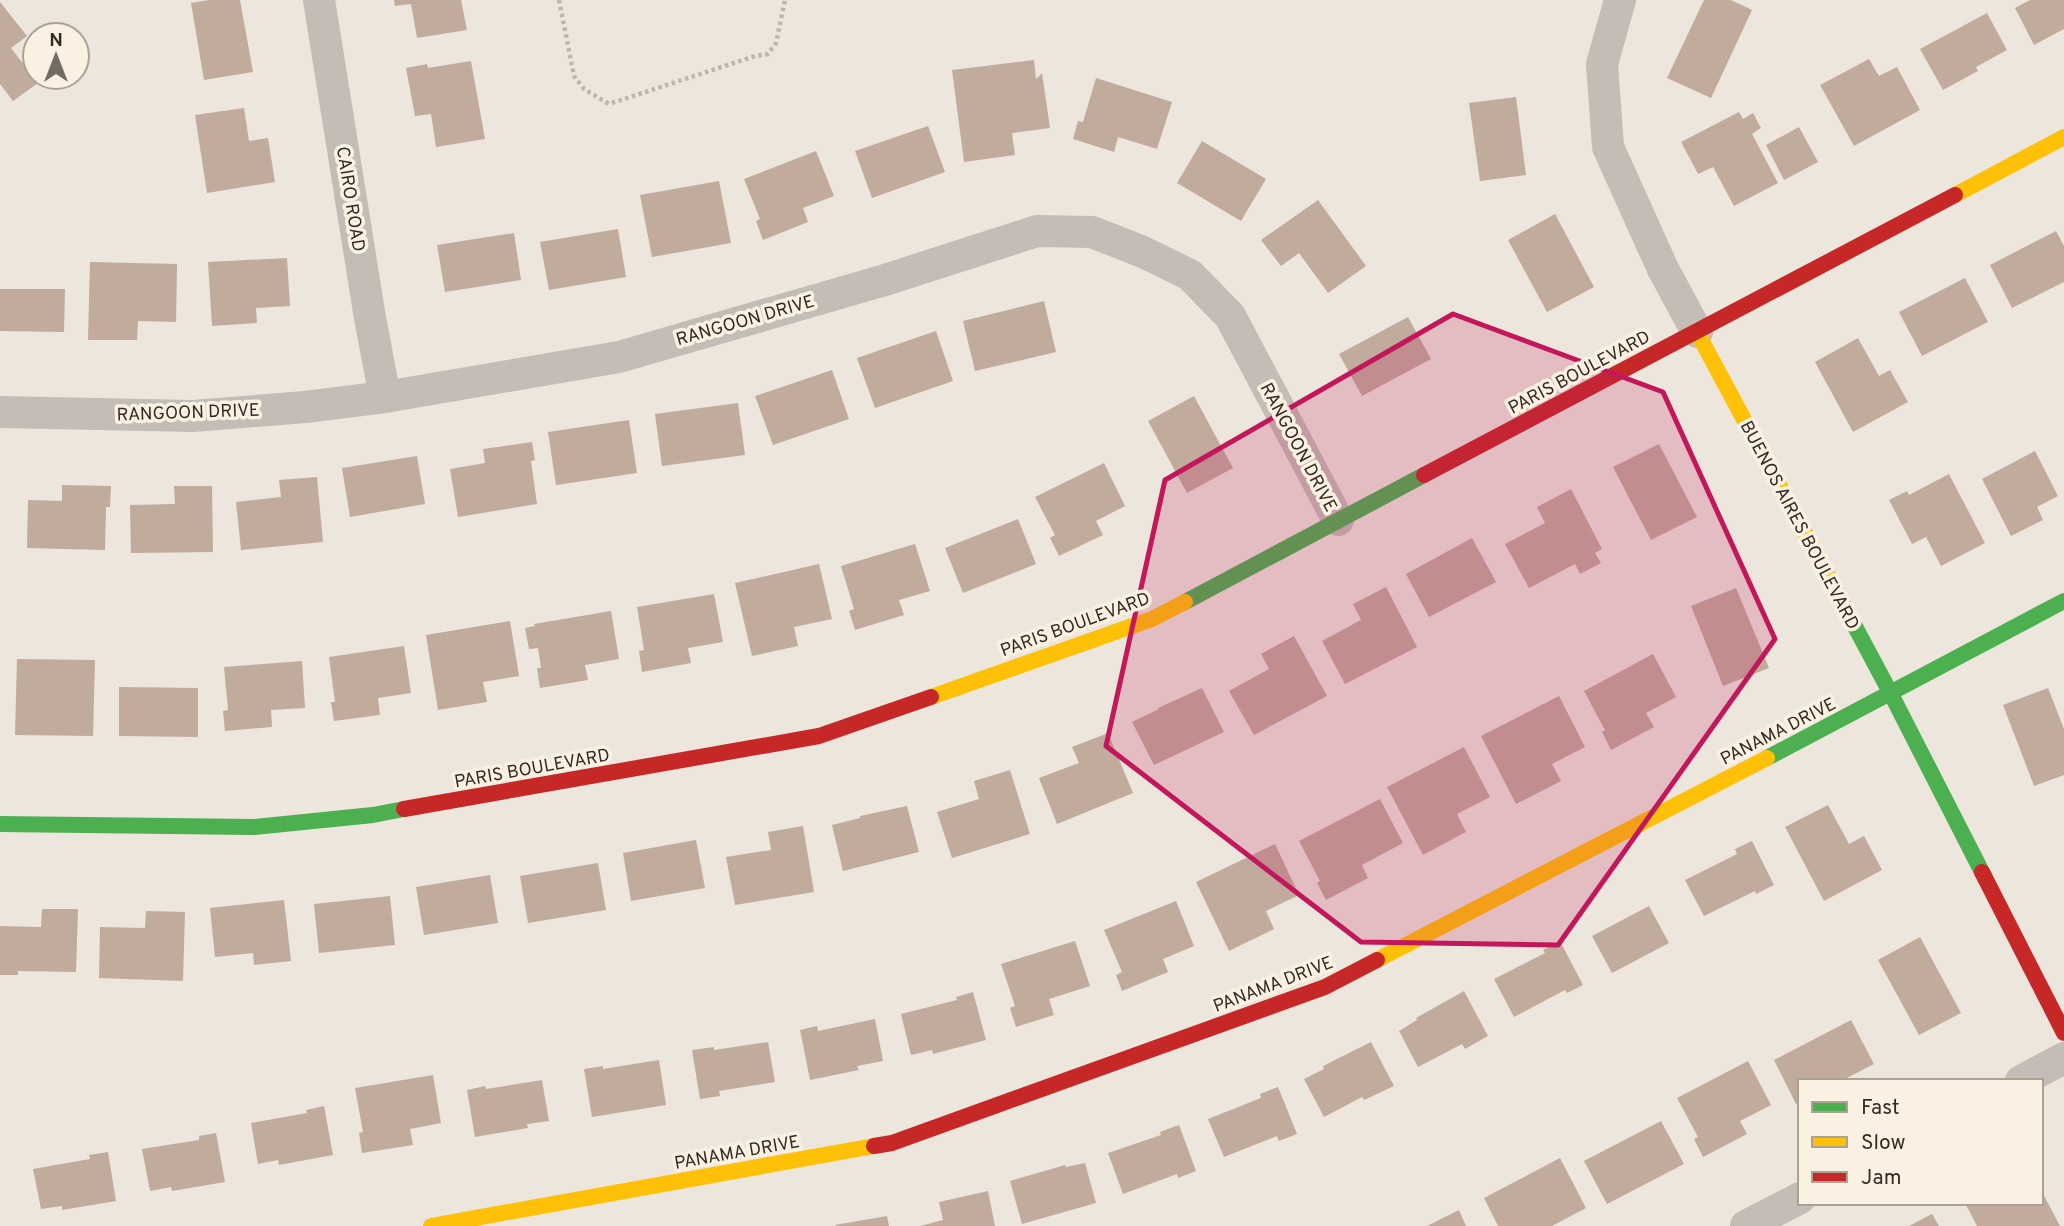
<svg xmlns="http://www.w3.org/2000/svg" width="2064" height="1226" viewBox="0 0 2064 1226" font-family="Overpass,sans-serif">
<rect width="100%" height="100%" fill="#ece6dc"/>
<!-- building -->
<path fill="#c1ab9d" d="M 209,0 L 240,0 L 253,72 L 204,80 L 191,3 Z
M 394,0 L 461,0 L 467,30 L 417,38 L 411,4 L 395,6 Z
M 1704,0 L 1731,0 L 1752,10 L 1711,98 L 1667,78 Z
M 2030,0 L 2064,0 L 2064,29 L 2034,45 L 2015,8 Z
M 0,2 L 27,36 L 11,48 L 38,83 L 13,101 L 0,84 Z
M 1987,13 L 2007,50 L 1976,67 L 1978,71 L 1943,90 L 1920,49 Z
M 1869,59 L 1879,76 L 1897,67 L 1920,110 L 1854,146 L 1820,85 Z
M 1034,60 L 1036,79 L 1042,73 L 1050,128 L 1012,133 L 1015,155 L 964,162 L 952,70 Z
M 471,61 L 485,139 L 436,147 L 431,114 L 415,116 L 406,68 L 427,64 L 428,68 Z
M 1096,78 L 1172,102 L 1157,149 L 1118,137 L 1114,152 L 1073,139 L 1078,121 L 1083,122 Z
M 1516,97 L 1526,175 L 1480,181 L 1469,103 Z
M 244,108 L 249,141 L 268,138 L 275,182 L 207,193 L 195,115 Z
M 1739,112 L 1743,119 L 1753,113 L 1761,128 L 1752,134 L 1778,183 L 1734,206 L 1713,167 L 1698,174 L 1681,142 Z
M 928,126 L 945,172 L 872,198 L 855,151 Z
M 1799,127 L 1818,162 L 1784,180 L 1766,145 Z
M 1202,141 L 1266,179 L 1241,221 L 1177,183 Z
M 816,151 L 834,196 L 803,208 L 808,222 L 763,240 L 756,221 L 760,219 L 744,179 Z
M 719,181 L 731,243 L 652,257 L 640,195 Z
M 1318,200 L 1366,266 L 1328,293 L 1299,253 L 1281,266 L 1261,240 Z
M 1555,214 L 1594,287 L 1547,312 L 1508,240 Z
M 618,229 L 626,277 L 549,290 L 540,242 Z
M 2056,231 L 2064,246 L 2064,282 L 2012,308 L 1990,265 Z
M 514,233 L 521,280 L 445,292 L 437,245 Z
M 287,258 L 290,306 L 256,308 L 257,323 L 212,326 L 208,262 Z
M 90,262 L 177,264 L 176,322 L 138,321 L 137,340 L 88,340 Z
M 1965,278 L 1988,322 L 1922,356 L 1899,312 Z
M 0,289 L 65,289 L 64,332 L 0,331 Z
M 1044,301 L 1056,352 L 975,371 L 963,321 Z
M 1408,317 L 1431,359 L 1362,396 L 1339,354 Z
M 936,331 L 953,381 L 875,408 L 857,358 Z
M 1858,338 L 1879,376 L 1890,370 L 1908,402 L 1853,432 L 1815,362 Z
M 832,370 L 849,419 L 773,445 L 755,396 Z
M 1194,396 L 1233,468 L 1187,493 L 1148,421 Z
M 738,403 L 745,455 L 662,466 L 655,414 Z
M 629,420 L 637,473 L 556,485 L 548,432 Z
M 532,442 L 535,460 L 531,461 L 537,504 L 458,517 L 450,469 L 485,463 L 483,449 Z
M 1659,444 L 1697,517 L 1651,540 L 1613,467 Z
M 2035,451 L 2058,496 L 2037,507 L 2043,520 L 2011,536 L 1982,479 Z
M 417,456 L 425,504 L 350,517 L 342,468 Z
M 1104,463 L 1125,506 L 1096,521 L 1103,535 L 1059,556 L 1050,538 L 1055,535 L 1035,497 Z
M 1949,474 L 1985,543 L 1941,566 L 1926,537 L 1912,544 L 1889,500 L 1907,491 L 1909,495 Z
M 317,477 L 323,542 L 241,550 L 236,502 L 281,497 L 279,480 Z
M 62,485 L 111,486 L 110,507 L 106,507 L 105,550 L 27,548 L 28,500 L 62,501 Z
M 174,486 L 212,486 L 213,552 L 131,553 L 130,505 L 175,504 Z
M 1571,489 L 1602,549 L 1595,553 L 1601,563 L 1580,574 L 1575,564 L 1529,588 L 1505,544 L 1545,523 L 1537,507 Z
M 1018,519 L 1036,564 L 963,593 L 945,548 Z
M 1472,538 L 1496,582 L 1429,617 L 1406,574 Z
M 915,544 L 930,591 L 899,600 L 904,615 L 855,630 L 849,611 L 854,609 L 841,566 Z
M 819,564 L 832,619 L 794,627 L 798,646 L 752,656 L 735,583 Z
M 1386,587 L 1417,647 L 1345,684 L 1322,641 L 1361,620 L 1353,604 Z
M 1736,588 L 1769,668 L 1723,686 L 1691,606 Z
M 714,594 L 723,642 L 688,648 L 691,663 L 642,672 L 639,651 L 644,650 L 637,607 Z
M 611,611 L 619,659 L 585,665 L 588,680 L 540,688 L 537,668 L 541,668 L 538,648 L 529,649 L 525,628 L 535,626 L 534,624 Z
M 510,621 L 519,676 L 483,682 L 487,702 L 438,710 L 426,635 Z
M 1294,636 L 1327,696 L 1254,735 L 1229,691 L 1269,669 L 1261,654 Z
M 404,646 L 411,693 L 378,698 L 380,715 L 334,721 L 331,702 L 335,702 L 329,657 Z
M 1653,654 L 1676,697 L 1646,713 L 1654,727 L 1611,750 L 1602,732 L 1605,730 L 1584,691 Z
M 17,659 L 95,660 L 93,736 L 15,735 Z
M 302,661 L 305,708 L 271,710 L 272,727 L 225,731 L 223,711 L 228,710 L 224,667 Z
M 119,687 L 198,688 L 198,737 L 119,736 Z
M 1202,688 L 1224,732 L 1154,765 L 1132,722 L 1159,709 L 1158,708 Z
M 2048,688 L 2064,729 L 2064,775 L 2034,786 L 2003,705 Z
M 1559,696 L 1585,747 L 1552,764 L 1561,781 L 1516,804 L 1481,736 Z
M 1108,733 L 1133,793 L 1057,824 L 1039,778 L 1079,763 L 1072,747 Z
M 1464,747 L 1490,797 L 1457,814 L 1466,832 L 1423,855 L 1387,787 Z
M 1010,770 L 1030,834 L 952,858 L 937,812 L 979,799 L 974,781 Z
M 1380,799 L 1403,843 L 1362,865 L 1368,878 L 1326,900 L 1317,883 L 1320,881 L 1299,841 Z
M 1828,805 L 1849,844 L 1864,836 L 1882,870 L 1824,901 L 1785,827 Z
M 907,806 L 919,852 L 843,871 L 832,825 L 860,818 L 860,816 Z
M 803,826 L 814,892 L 735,905 L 726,857 L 771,850 L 768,832 Z
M 696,840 L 705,888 L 631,901 L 623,853 Z
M 1752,841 L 1774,885 L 1756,894 L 1755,891 L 1704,916 L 1685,880 L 1737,854 L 1735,849 Z
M 1275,844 L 1299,895 L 1266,911 L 1274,929 L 1229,951 L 1196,882 Z
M 598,863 L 606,910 L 528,923 L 520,876 Z
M 490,875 L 498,923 L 424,935 L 416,887 Z
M 390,896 L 395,945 L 319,953 L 314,904 Z
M 284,900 L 291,961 L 254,965 L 253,953 L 215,957 L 210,908 Z
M 1176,901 L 1194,946 L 1163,959 L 1168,972 L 1122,991 L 1116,975 L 1122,972 L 1104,930 Z
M 1649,906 L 1669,943 L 1612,973 L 1592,936 Z
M 42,909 L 78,909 L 76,972 L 18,971 L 18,975 L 0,975 L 0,926 L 41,927 Z
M 146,911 L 185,912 L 183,981 L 99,978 L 100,927 L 145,928 Z
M 1920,937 L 1961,1013 L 1919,1035 L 1878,960 Z
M 1075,941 L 1090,986 L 1049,999 L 1054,1015 L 1016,1027 L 1010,1008 L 1015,1006 L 1001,964 Z
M 1560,941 L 1583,985 L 1567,993 L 1565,990 L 1514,1017 L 1494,979 L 1545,953 L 1543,950 Z
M 1464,991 L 1488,1036 L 1465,1049 L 1462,1044 L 1418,1067 L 1399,1031 L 1417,1020 L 1416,1018 Z
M 973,992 L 986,1040 L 933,1054 L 932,1050 L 911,1055 L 901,1014 L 957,1000 L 956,997 Z
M 875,1019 L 883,1061 L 857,1066 L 859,1070 L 810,1080 L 800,1030 L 817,1026 L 818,1031 Z
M 1851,1020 L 1874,1064 L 1841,1081 L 1800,1081 L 1800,1102 L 1796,1104 L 1774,1060 Z
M 768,1042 L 775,1082 L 719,1091 L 720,1096 L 700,1099 L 692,1050 L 714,1047 L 714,1050 Z
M 1371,1042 L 1394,1086 L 1364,1100 L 1362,1097 L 1324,1117 L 1304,1079 L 1324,1069 L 1323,1066 Z
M 659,1060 L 666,1105 L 592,1117 L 584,1069 L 603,1066 L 603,1069 Z
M 1748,1061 L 1771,1105 L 1740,1121 L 1747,1134 L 1703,1157 L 1694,1139 L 1698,1137 L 1677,1098 Z
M 433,1075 L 441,1123 L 410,1129 L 413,1145 L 362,1153 L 359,1133 L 363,1132 L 355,1088 Z
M 542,1080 L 549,1121 L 527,1124 L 528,1128 L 475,1137 L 467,1090 L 485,1086 L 486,1089 Z
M 1278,1087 L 1297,1134 L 1279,1141 L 1277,1136 L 1224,1157 L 1208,1119 L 1261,1098 L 1260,1094 Z
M 324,1106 L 333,1155 L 279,1165 L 278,1160 L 258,1164 L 251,1123 L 307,1113 L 306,1110 Z
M 1661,1121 L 1684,1164 L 1607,1204 L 1584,1161 Z
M 1179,1125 L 1196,1171 L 1178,1178 L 1177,1174 L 1123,1194 L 1108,1153 L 1161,1135 L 1160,1132 Z
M 216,1133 L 225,1182 L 172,1191 L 171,1187 L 150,1191 L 142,1149 L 199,1140 L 199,1136 Z
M 108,1152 L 116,1201 L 62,1210 L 62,1206 L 41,1209 L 33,1169 L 90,1159 L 89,1155 Z
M 1560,1158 L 1586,1208 L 1552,1226 L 1498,1226 L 1484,1198 Z
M 1085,1163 L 1096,1203 L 1022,1224 L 1010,1181 L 1065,1165 L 1066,1167 Z
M 2041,1190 L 2060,1226 L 1977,1226 L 1965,1203 L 2041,1203 Z
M 988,1191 L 995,1226 L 920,1226 L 943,1220 L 939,1202 Z
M 1459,1210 L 1466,1226 L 1427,1226 Z
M 1932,1214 L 1939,1226 L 1909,1226 Z
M 887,1216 L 889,1226 L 836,1226 L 835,1225 Z"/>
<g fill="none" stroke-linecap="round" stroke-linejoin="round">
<!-- path -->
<path stroke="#bdb6ae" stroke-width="4.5" stroke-dasharray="3.5 3.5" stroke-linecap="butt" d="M 559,0 L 574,76 L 584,89 L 609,104 L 755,56 L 768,54 L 776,43 L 785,0"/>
<!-- street -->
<path stroke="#c4bdb6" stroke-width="32" d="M 319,0 L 370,318 L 385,397
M 1620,0 L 1602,64 L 1608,147 L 1663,269 L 1697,332
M 0,412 L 193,416 L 305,407 L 385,397 L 619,357 L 885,280 L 1037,231 L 1092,232 L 1143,252 L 1190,275 L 1230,316 L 1338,520
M 2021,1081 L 2064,1058
M 1746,1226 L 1800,1198"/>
<!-- fast -->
<path stroke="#4caf50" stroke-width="16" d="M 1828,576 L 1891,694 L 1982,872
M 1185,602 L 1424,475
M 1767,758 L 2064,601
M 0,824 L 254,827 L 373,815 L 404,809"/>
<!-- slow -->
<path stroke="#ffc107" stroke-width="16" d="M 1955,195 L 2064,137
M 1697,332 L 1828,576
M 931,697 L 1152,619 L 1185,602
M 1377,960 L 1767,758
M 431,1226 L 874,1146"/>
<!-- jam -->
<path stroke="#c62828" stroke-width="16" d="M 1424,475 L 1955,195
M 404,809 L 819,736 L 931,697
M 1982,872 L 2064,1033
M 874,1146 L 892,1143 L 1325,987 L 1377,960"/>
</g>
<!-- marked area -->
<path fill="#c2185b" fill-opacity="0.2" stroke="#c2185b" stroke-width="5" stroke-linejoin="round" d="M 1453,314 L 1663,392 L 1775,639 L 1558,945 L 1361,942 L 1106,746 L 1165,480 Z"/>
<g text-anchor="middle" stroke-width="7" stroke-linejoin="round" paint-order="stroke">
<!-- street labels -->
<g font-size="18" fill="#342b24" stroke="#faf1e2">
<text transform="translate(351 199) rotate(81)" y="6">CAIRO ROAD</text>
<text transform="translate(745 320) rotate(-16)" y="6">RANGOON DRIVE</text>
<text transform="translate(1579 372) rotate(-28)" y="6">PARIS BOULEVARD</text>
<text transform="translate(188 412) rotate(-2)" y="6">RANGOON DRIVE</text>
<text transform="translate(1299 447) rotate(62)" y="6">RANGOON DRIVE</text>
<text transform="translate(1800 525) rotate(62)" y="6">BUENOS AIRES BOULEVARD</text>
<text transform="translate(1075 624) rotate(-20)" y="6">PARIS BOULEVARD</text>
<text transform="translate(1778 731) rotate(-27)" y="6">PANAMA DRIVE</text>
<text transform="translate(532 768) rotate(-10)" y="6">PARIS BOULEVARD</text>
<text transform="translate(1273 984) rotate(-21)" y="6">PANAMA DRIVE</text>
<text transform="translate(737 1152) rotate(-10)" y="6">PANAMA DRIVE</text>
</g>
</g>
<!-- legend -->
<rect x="1798" y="1079" width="245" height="126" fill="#faf1e2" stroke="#aba296" stroke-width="2"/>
<rect x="1812" y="1102" width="35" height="10" fill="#4caf50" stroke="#aba296" stroke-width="2"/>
<text x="1861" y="1114" font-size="21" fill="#342b24">Fast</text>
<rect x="1812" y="1137" width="35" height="10" fill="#ffc107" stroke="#aba296" stroke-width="2"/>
<text x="1861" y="1149" font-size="21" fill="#342b24">Slow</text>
<rect x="1812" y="1172" width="35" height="10" fill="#c62828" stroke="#aba296" stroke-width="2"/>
<text x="1861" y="1184" font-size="21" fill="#342b24">Jam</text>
<!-- north arrow -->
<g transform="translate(56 56)"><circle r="33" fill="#faf1e2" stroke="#aba296" stroke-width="2"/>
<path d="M0-5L12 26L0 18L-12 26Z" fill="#746c64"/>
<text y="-10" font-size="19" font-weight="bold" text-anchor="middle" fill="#342b24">N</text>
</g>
</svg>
